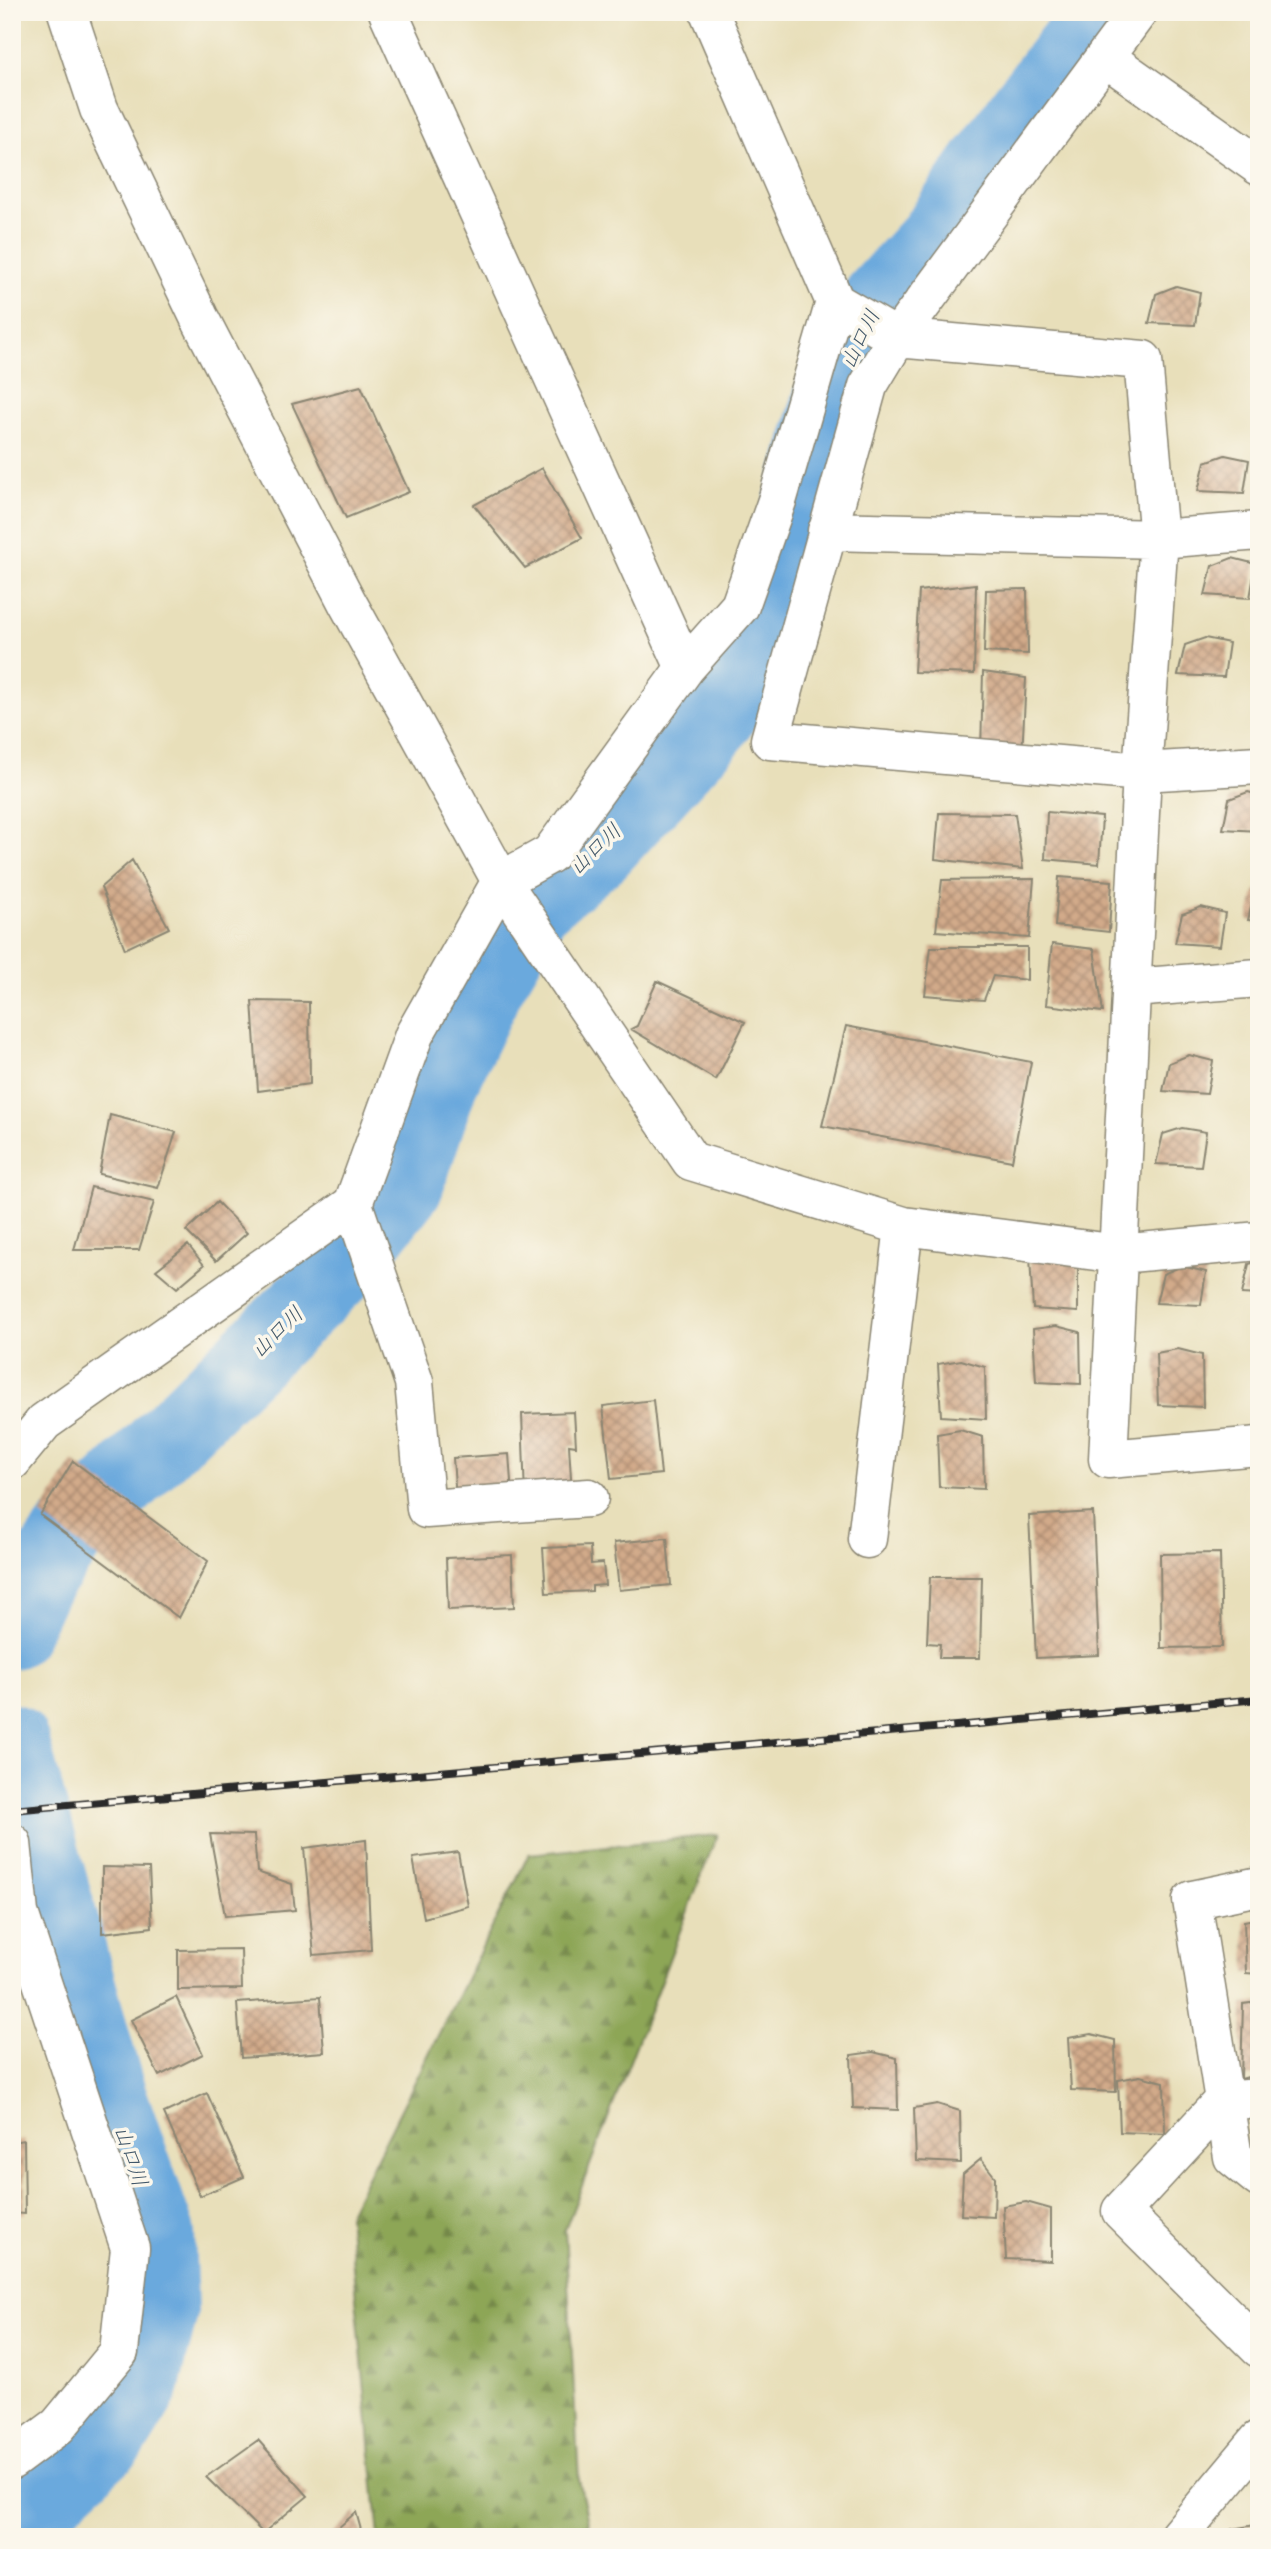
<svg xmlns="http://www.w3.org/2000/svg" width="1271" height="2549" viewBox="0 0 1271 2549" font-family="'Shantell Sans','Klee One',sans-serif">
<defs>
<pattern id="forest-firs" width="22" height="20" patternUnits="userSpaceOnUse" patternTransform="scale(1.75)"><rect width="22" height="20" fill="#8da657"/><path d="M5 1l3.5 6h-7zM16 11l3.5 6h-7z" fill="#738748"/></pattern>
<pattern id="building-cross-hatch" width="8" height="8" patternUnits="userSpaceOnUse" patternTransform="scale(1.75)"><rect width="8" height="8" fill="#d2aa8a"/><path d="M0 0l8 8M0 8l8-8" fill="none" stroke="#ab8b71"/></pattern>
</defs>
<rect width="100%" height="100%" fill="#fbf7ec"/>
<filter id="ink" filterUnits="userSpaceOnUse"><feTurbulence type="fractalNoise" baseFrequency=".0143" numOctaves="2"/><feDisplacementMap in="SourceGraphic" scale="14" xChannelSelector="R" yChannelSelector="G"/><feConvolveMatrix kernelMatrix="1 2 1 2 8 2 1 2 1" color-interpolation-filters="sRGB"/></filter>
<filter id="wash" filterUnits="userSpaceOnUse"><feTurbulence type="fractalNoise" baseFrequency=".00686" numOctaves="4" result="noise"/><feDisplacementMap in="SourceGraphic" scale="28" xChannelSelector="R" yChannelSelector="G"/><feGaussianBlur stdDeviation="1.57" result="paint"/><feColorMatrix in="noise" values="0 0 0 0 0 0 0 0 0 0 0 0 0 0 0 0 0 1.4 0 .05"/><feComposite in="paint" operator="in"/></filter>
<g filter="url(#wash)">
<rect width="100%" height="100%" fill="#e8dfba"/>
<!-- forest -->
<path fill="url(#forest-firs)" stroke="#5c6841" stroke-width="2" d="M 717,1835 L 565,2230 L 579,2480 L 591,2537 L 379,2537 L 348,2215 L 529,1854 Z
M 48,2505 L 59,2537 L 20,2537 Z"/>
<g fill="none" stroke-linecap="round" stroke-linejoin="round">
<!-- river -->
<path stroke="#6aa9dd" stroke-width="74" d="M 12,1632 L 33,1586 L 70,1534 L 342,1268 L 407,1185 L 441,1082 L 488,984 L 535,904 L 599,850 L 710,729 L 757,656 L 830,398 L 879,299 L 934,239 L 1024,111 L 1089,26 L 1094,12
M 12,1741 L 107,2088 L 158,2234 L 161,2311 L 142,2387 L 112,2436 L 12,2529"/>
</g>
<g id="blocks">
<!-- building -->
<path fill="url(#building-cross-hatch)" d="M 1176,286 L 1200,292 L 1195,325 L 1149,323 L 1156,294 Z
M 361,386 L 409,492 L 346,518 L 292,404 Z
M 1225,455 L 1249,460 L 1244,493 L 1198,491 L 1205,462 Z
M 542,468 L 582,538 L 525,568 L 474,505 Z
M 1232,558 L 1256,564 L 1250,598 L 1205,595 L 1212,566 Z
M 976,584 L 974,674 L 914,672 L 919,591 Z
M 1027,589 L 1028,654 L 984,652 L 986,590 Z
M 1205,638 L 1229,643 L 1224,677 L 1178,675 L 1185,645 Z
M 983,672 L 1026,678 L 1022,756 L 981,752 Z
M 1248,792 L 1259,795 L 1259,831 L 1223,829 L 1229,799 Z
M 1047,812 L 1102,817 L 1099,864 L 1045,859 Z
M 939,813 L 1015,814 L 1023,869 L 935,859 Z
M 132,860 L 169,928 L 125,949 L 101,887 Z
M 1059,877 L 1112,881 L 1109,932 L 1055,926 Z
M 1034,879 L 1029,938 L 936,931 L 942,880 Z
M 1259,890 L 1259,921 L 1248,920 L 1255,891 Z
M 1201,907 L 1225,913 L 1220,946 L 1175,943 L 1182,914 Z
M 1052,944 L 1094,949 L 1103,1012 L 1046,1005 Z
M 931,947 L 1027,947 L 1027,980 L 993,976 L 984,1000 L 925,995 Z
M 657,981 L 745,1022 L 716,1080 L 631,1029 L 637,1026 Z
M 252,1001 L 309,1002 L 310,1084 L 258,1091 Z
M 846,1026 L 1031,1062 L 1012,1161 L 822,1126 Z
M 1189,1055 L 1213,1061 L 1207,1094 L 1163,1091 L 1169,1063 Z
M 110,1115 L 176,1132 L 158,1188 L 99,1174 Z
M 1182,1128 L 1206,1132 L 1201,1166 L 1156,1164 L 1163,1134 Z
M 91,1187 L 154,1202 L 139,1250 L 74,1250 Z
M 217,1202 L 247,1233 L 216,1261 L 186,1231 Z
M 188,1245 L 204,1265 L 177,1288 L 156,1270 Z
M 1030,1257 L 1078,1260 L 1078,1312 L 1033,1309 Z
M 1259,1261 L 1259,1295 L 1242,1294 L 1249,1264 Z
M 1182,1266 L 1206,1272 L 1201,1305 L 1156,1303 L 1163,1274 Z
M 1056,1326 L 1080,1332 L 1081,1384 L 1036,1382 L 1033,1329 Z
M 1178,1349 L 1202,1355 L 1203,1407 L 1158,1405 L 1156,1353 Z
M 961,1360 L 985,1367 L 986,1419 L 941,1416 L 938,1364 Z
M 653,1400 L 661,1474 L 611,1479 L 603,1406 Z
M 574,1412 L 576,1446 L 569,1445 L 572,1495 L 525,1497 L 522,1414 Z
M 960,1430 L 983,1437 L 984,1489 L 939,1487 L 937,1434 Z
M 509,1454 L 512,1496 L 456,1500 L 453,1458 Z
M 73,1461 L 208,1561 L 179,1618 L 40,1515 Z
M 1093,1512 L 1099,1655 L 1036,1658 L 1029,1516 Z
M 667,1538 L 671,1585 L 619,1590 L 614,1543 Z
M 590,1546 L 591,1564 L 603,1563 L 605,1585 L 592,1586 L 592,1591 L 546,1593 L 543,1548 Z
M 1220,1553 L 1222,1647 L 1161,1648 L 1160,1554 Z
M 512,1555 L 514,1607 L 448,1610 L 446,1558 Z
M 930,1577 L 982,1577 L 980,1658 L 939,1658 L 940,1644 L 927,1643 Z
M 210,1834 L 254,1835 L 257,1872 L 292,1884 L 295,1910 L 225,1916 Z
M 366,1840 L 371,1950 L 314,1955 L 304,1848 Z
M 458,1852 L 468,1906 L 424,1918 L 413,1858 Z
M 102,1867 L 149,1868 L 152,1927 L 102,1933 Z
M 1259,1918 L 1259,1974 L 1246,1973 L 1244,1921 Z
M 241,1949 L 242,1989 L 178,1990 L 178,1950 Z
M 12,1958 L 16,1958 L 19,2007 L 12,2007 Z
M 176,1997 L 203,2054 L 159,2076 L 131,2020 Z
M 320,1997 L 324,2052 L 241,2058 L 237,2003 Z
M 1259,2002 L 1259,2074 L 1241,2079 L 1243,2004 Z
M 1091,2034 L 1115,2040 L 1116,2092 L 1071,2090 L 1068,2038 Z
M 873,2052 L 897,2058 L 898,2110 L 853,2108 L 851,2055 Z
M 1140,2076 L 1164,2082 L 1165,2134 L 1120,2132 L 1118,2080 Z
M 207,2093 L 244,2177 L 200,2196 L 164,2113 Z
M 937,2104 L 960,2111 L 961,2163 L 916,2161 L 914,2108 Z
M 24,2140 L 25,2214 L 12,2213 L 12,2142 Z
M 981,2159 L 995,2177 L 994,2217 L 961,2215 L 963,2174 Z
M 1026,2202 L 1051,2209 L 1051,2261 L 1006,2259 L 1003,2206 Z
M 258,2440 L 308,2496 L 263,2533 L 206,2477 Z
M 356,2512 L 363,2537 L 328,2537 Z
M 1255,2525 L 1259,2526 L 1259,2537 L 1233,2537 L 1232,2529 Z"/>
</g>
</g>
<g filter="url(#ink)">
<use href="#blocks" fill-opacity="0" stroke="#8a8572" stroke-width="2"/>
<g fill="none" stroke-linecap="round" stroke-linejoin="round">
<defs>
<path id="street" d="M 67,12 L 99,109 L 199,317 L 347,602 L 501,881 L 691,1161 L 904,1226 L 1119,1254 L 1259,1241
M 388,12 L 685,668
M 709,12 L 835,302 L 897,338 L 1143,360 L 1159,539 L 1142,772 L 1108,1459 L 1259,1446
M 1138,12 L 897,338 L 868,386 L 770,740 L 1142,772 L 1259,765
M 1106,58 L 1259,166
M 827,531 L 1159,539 L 1259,531
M 1132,988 L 1259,978
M 353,1204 L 414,1382 L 426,1509 L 589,1498
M 12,1461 L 44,1422 L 353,1204 L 414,1035 L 501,881 L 550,854 L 685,668 L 740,606 L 778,498 L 835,302
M 867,1539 L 904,1226
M 12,1843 L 19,1913 L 130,2248 L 119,2352 L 58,2426 L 12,2460
M 1259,1886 L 1192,1900 L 1233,2157 L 1259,2178
M 1259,2098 L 1223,2101 L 1121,2211 L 1259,2348
M 1178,2537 L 1259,2440"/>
</defs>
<!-- street casing -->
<use href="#street" stroke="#8a8572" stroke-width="41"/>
<!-- street -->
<use href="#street" stroke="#fff" stroke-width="38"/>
<defs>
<path id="rail" d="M 12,1810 L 1259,1699"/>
</defs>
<!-- rail casing -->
<use href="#rail" stroke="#2b2b2b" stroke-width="8"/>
<!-- rail -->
<use href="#rail" stroke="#fbf7ec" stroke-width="5" stroke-dasharray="16" stroke-linecap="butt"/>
</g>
</g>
<g text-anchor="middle" stroke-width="7" stroke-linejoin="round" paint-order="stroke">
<!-- water labels -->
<g font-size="21" font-style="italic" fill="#415769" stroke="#fbf7ec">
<text transform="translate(860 339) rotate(-64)" y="7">山口川</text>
<text transform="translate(595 849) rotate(-44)" y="7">山口川</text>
<text transform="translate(277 1332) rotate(-44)" y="7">山口川</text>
<text transform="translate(131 2156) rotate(71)" y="7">山口川</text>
</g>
</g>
<!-- margin -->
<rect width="1271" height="2549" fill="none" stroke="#fbf7ec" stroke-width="42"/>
</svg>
